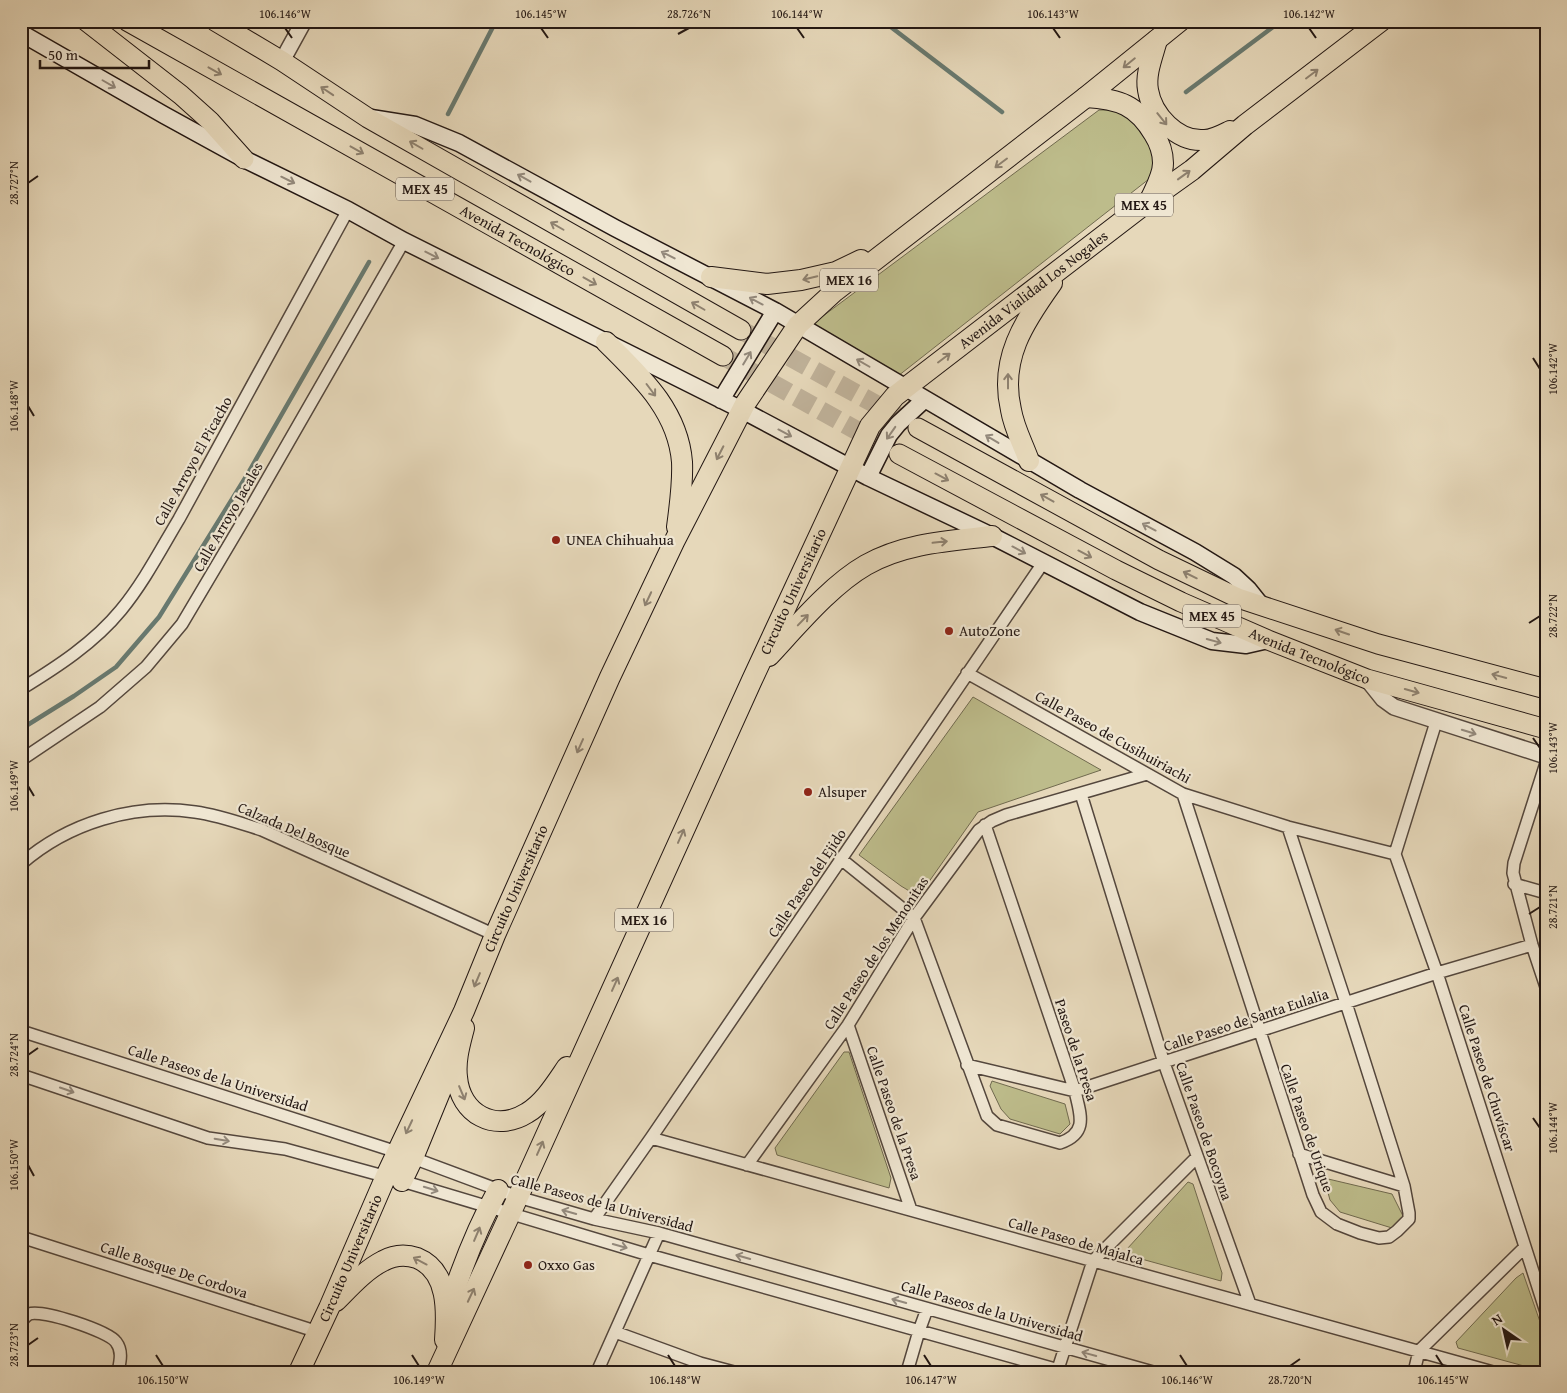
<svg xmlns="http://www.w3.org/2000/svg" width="1567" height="1393" viewBox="0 0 1567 1393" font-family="'Gentium Book Plus',serif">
<rect width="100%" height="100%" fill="#e6d8ba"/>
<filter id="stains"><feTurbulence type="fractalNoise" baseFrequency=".004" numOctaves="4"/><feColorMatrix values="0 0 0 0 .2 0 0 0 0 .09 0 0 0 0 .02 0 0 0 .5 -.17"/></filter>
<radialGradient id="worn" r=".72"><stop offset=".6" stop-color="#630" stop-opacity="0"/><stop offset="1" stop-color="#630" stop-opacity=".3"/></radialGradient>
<!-- green -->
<path fill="#bdbc8b" stroke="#706a4f" d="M 1099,110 L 1120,110 L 1135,120 L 1157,158 L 1149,179 L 898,376 L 811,325 Z
M 973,697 L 1101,770 L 978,812 L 921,893 L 916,895 L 901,886 L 859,855 Z
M 844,1052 L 849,1052 L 891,1178 L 889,1188 L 777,1155 L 775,1148 Z
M 992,1081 L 1065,1104 L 1070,1124 L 1060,1134 L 1010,1119 L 1001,1109 L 990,1086 Z
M 1324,1178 L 1392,1194 L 1403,1216 L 1392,1228 L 1340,1212 L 1330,1200 Z
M 1188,1182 L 1193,1184 L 1222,1273 L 1221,1281 L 1127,1255 L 1127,1249 Z
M 1523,1273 L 1546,1339 L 1546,1372 L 1458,1348 L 1456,1342 L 1516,1278 Z"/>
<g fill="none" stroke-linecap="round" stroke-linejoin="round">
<!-- stream -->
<path stroke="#68796f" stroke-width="4.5" d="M 883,21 L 1002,112
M 1186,92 L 1281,21
M 448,114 L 496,21
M 21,729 L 74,696 L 116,667 L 159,617 L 247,475 L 369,262"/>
<!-- primary-tunnel -->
<path stroke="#bfb199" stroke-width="19" stroke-dasharray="19 9" stroke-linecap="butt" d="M 741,330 L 917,427
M 723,356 L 899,454"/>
<defs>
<path id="minor" d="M 967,673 L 1183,794 L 1288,827 L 1395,854
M 21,689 C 57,667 94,643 121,610 C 144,582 161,549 179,519 L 348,210
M 21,760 L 100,707 L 146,667 L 182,624 L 249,511 L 404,241
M 1546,763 L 1514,863 L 1513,873 L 1532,945 L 1546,987
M 1081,794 L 1164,1063 L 1250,1304
M 1183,794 L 1313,1195 L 1321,1212 L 1337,1224 L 1360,1233 L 1379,1238 L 1389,1237 L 1397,1231 L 1409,1219 L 1409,1213 L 1404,1186 L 1346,1003 L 1288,827
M 1395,854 L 1437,973 L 1546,1312
M 1395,854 L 1436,722
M 841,859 L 914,918 L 987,1116 L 997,1125 L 1060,1143 C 1089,1133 1080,1114 1075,1091 L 985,825
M 21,864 C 68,823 133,803 195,812 C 218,815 240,823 262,830 L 495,935
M 1514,884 L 1546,893
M 848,1025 L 911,1210
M 21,1031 L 397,1152 L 518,1197 L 594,1219 L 659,1233 L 1153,1372
M 967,1065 L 1075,1091 L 1437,973 L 1532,945
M 21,1075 L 208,1138 L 285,1149 L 402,1181 L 649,1255 L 1066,1372
M 651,1138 L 1493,1372
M 1299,1154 L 1404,1186
M 747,1165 L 848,1025 L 914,918 L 979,830 L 992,821 L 1006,815 L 1147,774
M 594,1219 L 651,1138 L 1043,563
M 21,1237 L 318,1332
M 21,1322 C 23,1319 26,1316 29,1314 C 42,1309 108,1331 116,1342 C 123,1351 120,1362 118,1372
M 615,1332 L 700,1363 L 734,1372
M 1058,1369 L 1093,1261 L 1197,1157
M 597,1372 L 659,1233
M 907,1372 L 919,1331 L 927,1309
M 1414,1372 L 1419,1351 L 1525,1247"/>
<path id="tertiary" d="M 282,61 L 304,21
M 1367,679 L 1383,699 L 1394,707 L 1546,756"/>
<path id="secondary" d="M 21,33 L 164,115 L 244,159 L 348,210 L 404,241 L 742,410 L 868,477 L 992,536 L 1140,612 L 1212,641 L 1246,645 L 1268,640
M 371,118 L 415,125 L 459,143 L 615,228 L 775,311 L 1080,490 L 1195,552 L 1234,576 L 1248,589 L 1260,604
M 721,400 L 775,311
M 868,477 L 889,435 L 898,424 L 925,399"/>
<g id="primary">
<path d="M 86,21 L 181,95 L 210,121 L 244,159"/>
<path id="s1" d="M 127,21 L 723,356"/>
<path d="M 215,21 L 282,61 L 368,118 L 741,330"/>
<path d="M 918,428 L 1159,560 L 1238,598 L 1378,644 L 1546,689"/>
<path id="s2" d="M 899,454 L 1116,570 L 1181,602 L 1268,640 L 1367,679 L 1546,729"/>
</g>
<g id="trunk">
<path d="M 1157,40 C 1153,55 1145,74 1148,90 C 1152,115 1177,142 1204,140 C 1213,140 1222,135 1230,131"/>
<path d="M 1086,97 C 1119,99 1137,105 1154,134 C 1159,142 1163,153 1163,163 C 1163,176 1155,189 1150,200"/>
<path d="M 711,277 L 767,284 L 801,280 L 836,272 L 861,260"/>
<path d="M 606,342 C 640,376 678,410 682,462 C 683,483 680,505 677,527"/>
<path d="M 1029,461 C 1023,444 1014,428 1011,410 C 999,359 1024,322 1052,283"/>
<path d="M 769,656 C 797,626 831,585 866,565 C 905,543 949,541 992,536"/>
<path d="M 464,1028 C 460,1044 455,1060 457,1077 C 460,1114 495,1133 527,1113 C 544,1103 556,1083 567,1067"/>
<path d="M 402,1181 L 413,1158 L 447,1075"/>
<path d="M 336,1301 C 350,1287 365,1270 383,1261 C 394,1255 405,1254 417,1258 C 449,1271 447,1312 445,1340"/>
<path d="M 448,1310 C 461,1269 477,1228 498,1190"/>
<path id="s3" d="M 299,1372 L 329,1308 L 386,1176 L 464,1011 L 495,935 L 610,677 L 674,542 L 745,404 L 798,325 L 835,291 L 1086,97 L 1180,21"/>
<path id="s4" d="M 437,1372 L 518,1197 L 752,680 L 870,426 L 895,396 L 1150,200 L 1192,170 L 1245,125 L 1381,21"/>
</g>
</defs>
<!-- minor casing -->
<use href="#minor" stroke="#54473d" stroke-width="14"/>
<!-- tertiary casing -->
<use href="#tertiary" stroke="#54473d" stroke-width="18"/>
<!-- secondary casing -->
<use href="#secondary" stroke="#231713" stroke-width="19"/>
<!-- primary casing -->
<use href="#primary" stroke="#231713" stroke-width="21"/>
<!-- trunk casing -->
<use href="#trunk" stroke="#231713" stroke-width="22"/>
<!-- minor -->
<use href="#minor" stroke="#efe6d2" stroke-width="11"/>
<!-- tertiary -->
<use href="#tertiary" stroke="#efe6d2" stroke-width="15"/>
<!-- secondary -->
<use href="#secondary" stroke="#efe6d2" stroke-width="16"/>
<!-- primary -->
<use href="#primary" stroke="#e6d8ba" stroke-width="19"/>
<!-- trunk -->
<use href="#trunk" stroke="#e6d8ba" stroke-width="20"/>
</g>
<!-- one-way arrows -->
<defs><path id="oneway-shaft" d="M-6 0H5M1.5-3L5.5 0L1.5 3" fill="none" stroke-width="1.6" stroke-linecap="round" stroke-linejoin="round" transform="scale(1.25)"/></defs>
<g stroke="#8e816f">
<use href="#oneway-shaft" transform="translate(1129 63) rotate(141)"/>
<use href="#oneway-shaft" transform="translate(215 71) rotate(29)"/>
<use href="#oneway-shaft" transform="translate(1312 74) rotate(-37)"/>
<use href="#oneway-shaft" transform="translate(327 91) rotate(-146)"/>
<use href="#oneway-shaft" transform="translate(1162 119) rotate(51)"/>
<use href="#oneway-shaft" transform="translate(416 145) rotate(-150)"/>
<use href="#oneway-shaft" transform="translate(357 150) rotate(29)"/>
<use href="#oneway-shaft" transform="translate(1001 163) rotate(143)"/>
<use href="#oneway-shaft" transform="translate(1184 175) rotate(-36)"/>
<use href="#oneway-shaft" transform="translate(557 226) rotate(-150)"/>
<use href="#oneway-shaft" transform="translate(810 278) rotate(167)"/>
<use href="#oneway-shaft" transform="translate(590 281) rotate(29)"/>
<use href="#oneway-shaft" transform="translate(698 306) rotate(-150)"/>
<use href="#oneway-shaft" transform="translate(944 358) rotate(-37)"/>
<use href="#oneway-shaft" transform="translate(1008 381) rotate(-90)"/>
<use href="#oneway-shaft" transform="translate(651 390) rotate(53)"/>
<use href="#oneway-shaft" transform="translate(720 453) rotate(117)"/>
<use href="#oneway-shaft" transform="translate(942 477) rotate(28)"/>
<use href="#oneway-shaft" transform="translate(1047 498) rotate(-151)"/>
<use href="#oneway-shaft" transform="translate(940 542) rotate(-6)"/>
<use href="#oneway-shaft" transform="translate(1085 554) rotate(28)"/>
<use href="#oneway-shaft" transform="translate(1190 575) rotate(-154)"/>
<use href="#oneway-shaft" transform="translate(648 599) rotate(115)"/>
<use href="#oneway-shaft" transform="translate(803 620) rotate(-46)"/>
<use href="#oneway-shaft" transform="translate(1342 632) rotate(-161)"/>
<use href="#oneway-shaft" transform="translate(1499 676) rotate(-165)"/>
<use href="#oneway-shaft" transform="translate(1412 691) rotate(16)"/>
<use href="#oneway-shaft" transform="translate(580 746) rotate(114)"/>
<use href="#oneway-shaft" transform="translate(681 836) rotate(-66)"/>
<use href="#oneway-shaft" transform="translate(477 980) rotate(113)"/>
<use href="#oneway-shaft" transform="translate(615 984) rotate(-66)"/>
<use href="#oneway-shaft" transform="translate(462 1093) rotate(67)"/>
<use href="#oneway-shaft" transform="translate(409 1127) rotate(115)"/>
<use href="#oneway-shaft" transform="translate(540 1148) rotate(-66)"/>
<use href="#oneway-shaft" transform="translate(477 1234) rotate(-67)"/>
<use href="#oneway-shaft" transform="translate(420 1261) rotate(-152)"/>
<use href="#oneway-shaft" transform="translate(471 1295) rotate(-65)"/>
</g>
<g stroke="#93897c">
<use href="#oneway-shaft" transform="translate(109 84) rotate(30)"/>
<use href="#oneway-shaft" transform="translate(524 178) rotate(-151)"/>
<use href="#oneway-shaft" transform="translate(288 180) rotate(26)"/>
<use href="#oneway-shaft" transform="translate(432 255) rotate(27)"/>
<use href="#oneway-shaft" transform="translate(668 255) rotate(-153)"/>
<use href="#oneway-shaft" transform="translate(756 301) rotate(-152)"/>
<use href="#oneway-shaft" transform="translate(747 358) rotate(-59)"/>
<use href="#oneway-shaft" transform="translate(863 363) rotate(-150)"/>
<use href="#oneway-shaft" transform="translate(785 433) rotate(28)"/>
<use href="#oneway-shaft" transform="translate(891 433) rotate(125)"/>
<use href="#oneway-shaft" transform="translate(992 439) rotate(-149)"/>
<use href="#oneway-shaft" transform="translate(1149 527) rotate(-152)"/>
<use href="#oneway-shaft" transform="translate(1019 550) rotate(28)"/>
<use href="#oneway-shaft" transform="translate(1214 641) rotate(15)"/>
<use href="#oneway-shaft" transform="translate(1469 732) rotate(17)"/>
<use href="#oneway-shaft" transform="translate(67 1090) rotate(19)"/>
<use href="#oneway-shaft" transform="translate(222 1140) rotate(10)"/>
<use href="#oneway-shaft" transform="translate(431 1189) rotate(17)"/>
<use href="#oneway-shaft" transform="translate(569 1212) rotate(-164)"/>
<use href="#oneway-shaft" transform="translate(620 1246) rotate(16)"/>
<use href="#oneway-shaft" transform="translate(743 1257) rotate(-164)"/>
<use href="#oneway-shaft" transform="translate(899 1301) rotate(-164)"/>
<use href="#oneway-shaft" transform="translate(1089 1354) rotate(-165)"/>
</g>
<!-- ticks -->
<path fill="none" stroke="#231713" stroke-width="2" d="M 285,28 L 292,38M 541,28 L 548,38M 797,28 L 804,38M 1053,28 L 1060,38M 1309,28 L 1316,38M 678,34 L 689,28M 28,183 L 38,176M 1533,358 L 1540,369M 28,406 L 34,416M 1529,623 L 1540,616M 1533,738 L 1540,748M 28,786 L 34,796M 1529,914 L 1540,907M 28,1055 L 38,1048M 1533,1118 L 1540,1128M 28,1165 L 34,1176M 28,1345 L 38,1338M 156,1355 L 163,1366M 412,1355 L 419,1366M 668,1355 L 675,1366M 924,1355 L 931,1366M 1180,1355 L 1187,1366M 1436,1355 L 1443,1366M 1290,1366 L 1300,1359"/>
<!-- markers -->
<g fill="#8f2418" stroke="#efe6d2" stroke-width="2">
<circle cx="556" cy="540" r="5"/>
<circle cx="949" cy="631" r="5"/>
<circle cx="808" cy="792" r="5"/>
<circle cx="528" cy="1265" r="5"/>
</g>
<g text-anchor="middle" stroke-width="4.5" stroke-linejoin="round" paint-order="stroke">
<!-- shield labels -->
<g fill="#efe6d2" stroke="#60554c" stroke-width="1">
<rect x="396" y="177.5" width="58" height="23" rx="4"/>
<rect x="1115" y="193.5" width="58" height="23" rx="4"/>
<rect x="820" y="268.5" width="58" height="23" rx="4"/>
<rect x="1183" y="604.5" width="58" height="23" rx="4"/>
<rect x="615" y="908.5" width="58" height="23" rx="4"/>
</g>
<g font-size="14" font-weight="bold" fill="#231713">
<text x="425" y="194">MEX 45</text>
<text x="1144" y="210">MEX 45</text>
<text x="849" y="285">MEX 16</text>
<text x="1212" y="621">MEX 45</text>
<text x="644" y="925">MEX 16</text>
</g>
<!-- street labels -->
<g font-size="15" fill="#231713" stroke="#efe6d2">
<text dy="5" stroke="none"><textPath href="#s1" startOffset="448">Avenida Tecnológico</textPath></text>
<text dy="5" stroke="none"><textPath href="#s4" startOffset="1254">Avenida Vialidad Los Nogales</textPath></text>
<text transform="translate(193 461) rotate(-61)" y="5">Calle Arroyo El Picacho</text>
<text transform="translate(228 517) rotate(-60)" y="5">Calle Arroyo Jacales</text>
<text dy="5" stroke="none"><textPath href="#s4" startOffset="858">Circuito Universitario</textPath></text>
<text dy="5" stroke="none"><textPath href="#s2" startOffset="458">Avenida Tecnológico</textPath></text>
<text transform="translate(1113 737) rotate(29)" y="5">Calle Paseo de Cusihuiriachi</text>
<text transform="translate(294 830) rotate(23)" y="5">Calzada Del Bosque</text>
<text transform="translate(807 883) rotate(-56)" y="5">Calle Paseo del Ejido</text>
<text dy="5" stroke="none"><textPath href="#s3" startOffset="530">Circuito Universitario</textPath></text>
<text transform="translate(876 953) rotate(-57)" y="5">Calle Paseo de los Menonitas</text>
<text transform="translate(1246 1020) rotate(-18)" y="5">Calle Paseo de Santa Eulalia</text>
<text transform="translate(1076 1050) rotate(72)" y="5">Paseo de la Presa</text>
<text transform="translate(218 1078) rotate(18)" y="5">Calle Paseos de la Universidad</text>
<text transform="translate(1487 1078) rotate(72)" y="5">Calle Paseo de Chuvíscar</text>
<text transform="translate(894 1113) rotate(71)" y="5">Calle Paseo de la Presa</text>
<text transform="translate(1307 1128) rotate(71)" y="5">Calle Paseo de Urique</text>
<text transform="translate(1204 1131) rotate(71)" y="5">Calle Paseo de Bocoyna</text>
<text transform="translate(602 1203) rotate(15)" y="5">Calle Paseos de la Universidad</text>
<text transform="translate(1076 1241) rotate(16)" y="5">Calle Paseo de Majalca</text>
<text dy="5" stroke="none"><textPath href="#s3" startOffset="125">Circuito Universitario</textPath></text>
<text transform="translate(174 1270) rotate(18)" y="5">Calle Bosque De Cordova</text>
<text transform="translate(992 1311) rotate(16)" y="5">Calle Paseos de la Universidad</text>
</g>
<!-- poi labels -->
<g font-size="15" fill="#231713" stroke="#efe6d2" text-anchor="start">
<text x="566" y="545">UNEA Chihuahua</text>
<text x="959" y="636">AutoZone</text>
<text x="818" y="797">Alsuper</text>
<text x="538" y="1270">Oxxo Gas</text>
</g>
</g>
<!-- margin -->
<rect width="1567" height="1393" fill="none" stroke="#e6d8ba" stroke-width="55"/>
<!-- north arrow -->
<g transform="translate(1504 1330) rotate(326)" stroke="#efe6d2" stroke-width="4" paint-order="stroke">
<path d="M0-4L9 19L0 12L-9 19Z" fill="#231713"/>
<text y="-8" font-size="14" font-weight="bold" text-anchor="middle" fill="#231713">N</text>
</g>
<!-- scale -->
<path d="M40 60v8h109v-8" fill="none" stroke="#231713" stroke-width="2.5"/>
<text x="48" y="60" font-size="15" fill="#231713" stroke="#efe6d2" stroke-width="4" paint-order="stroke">50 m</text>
<rect x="28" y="28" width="1512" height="1338" fill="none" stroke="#231713" stroke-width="2"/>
<g font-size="12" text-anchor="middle" fill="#231713">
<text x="285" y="18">106.146°W</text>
<text x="541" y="18">106.145°W</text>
<text x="689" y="18">28.726°N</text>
<text x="797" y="18">106.144°W</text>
<text x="1053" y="18">106.143°W</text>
<text x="1309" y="18">106.142°W</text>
<text transform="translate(14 183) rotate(-90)" y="4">28.727°N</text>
<text transform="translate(1553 369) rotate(-90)" y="4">106.142°W</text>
<text transform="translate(14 406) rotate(-90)" y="4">106.148°W</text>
<text transform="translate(1553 616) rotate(-90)" y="4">28.722°N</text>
<text transform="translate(1553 748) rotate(-90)" y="4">106.143°W</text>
<text transform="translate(14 786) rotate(-90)" y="4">106.149°W</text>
<text transform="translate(1553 907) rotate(-90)" y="4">28.721°N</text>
<text transform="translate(14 1055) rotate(-90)" y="4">28.724°N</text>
<text transform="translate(1553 1128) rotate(-90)" y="4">106.144°W</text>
<text transform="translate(14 1165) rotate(-90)" y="4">106.150°W</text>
<text transform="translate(14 1345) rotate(-90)" y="4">28.723°N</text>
<text x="163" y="1384">106.150°W</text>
<text x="419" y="1384">106.149°W</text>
<text x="675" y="1384">106.148°W</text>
<text x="931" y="1384">106.147°W</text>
<text x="1187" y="1384">106.146°W</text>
<text x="1290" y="1384">28.720°N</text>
<text x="1443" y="1384">106.145°W</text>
</g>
<rect width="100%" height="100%" filter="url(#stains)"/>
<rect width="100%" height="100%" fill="url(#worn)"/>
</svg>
